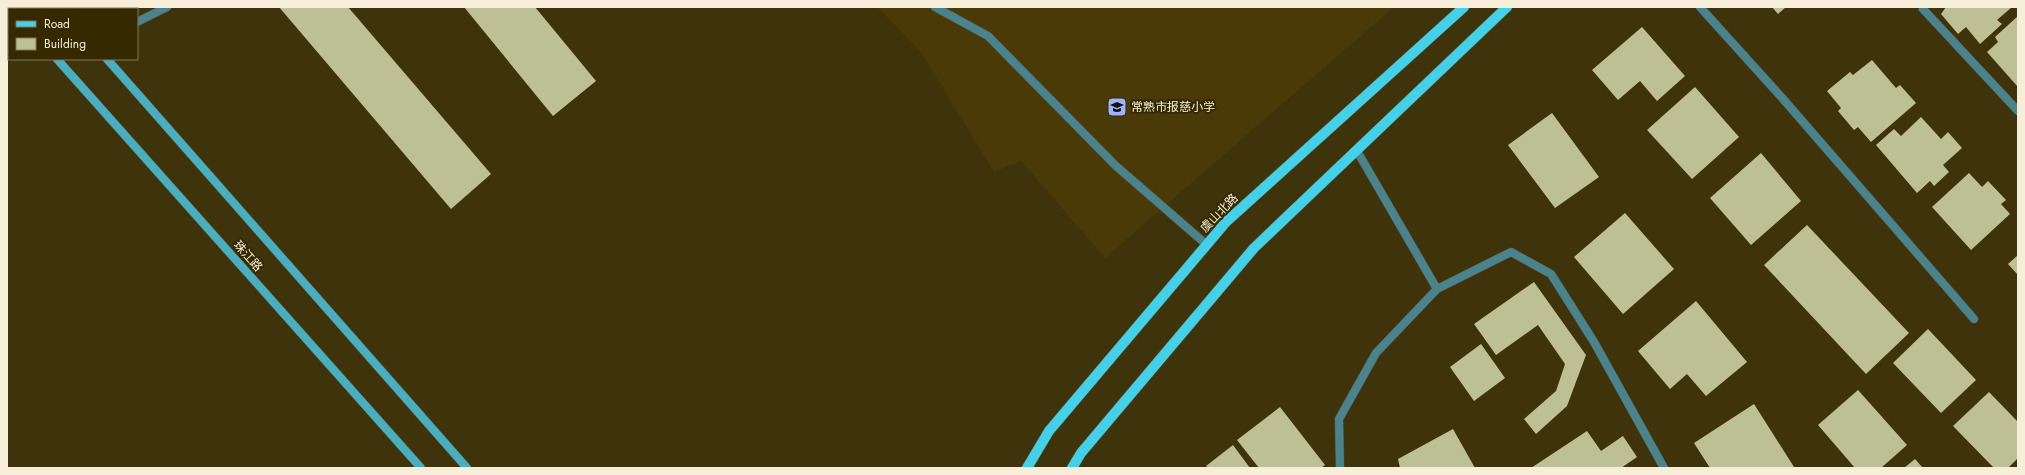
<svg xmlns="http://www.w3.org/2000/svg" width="2025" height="475" viewBox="0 0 2025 475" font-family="Jost,'Noto Sans SC',sans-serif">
<rect width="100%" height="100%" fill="#3f330b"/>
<!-- built -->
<path fill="#493a07" d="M 877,7 L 1394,7 L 1105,258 L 1021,161 L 994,172 L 921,52 Z"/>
<!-- building -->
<path fill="#bdc095" d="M 279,7 L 348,7 L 491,174 L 451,209 Z
M 464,7 L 535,7 L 596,81 L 553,116 Z
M 1772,7 L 1786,7 L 1778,14 Z
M 1946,7 L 2012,7 L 1997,20 L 2002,24 L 1980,44 L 1966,27 L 1958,34 L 1941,14 Z
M 2018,16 L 2018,87 L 1987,52 L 1998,42 L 1995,37 Z
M 1642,27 L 1685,76 L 1657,101 L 1640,81 L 1618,100 L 1592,70 Z
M 1872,60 L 1896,88 L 1900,85 L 1916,103 L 1871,142 L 1858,127 L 1854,130 L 1838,111 L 1841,108 L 1827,91 L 1850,72 L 1853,75 Z
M 1695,87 L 1739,137 L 1692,179 L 1647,130 Z
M 1552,113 L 1599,177 L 1555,208 L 1508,145 Z
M 1921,117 L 1941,139 L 1948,132 L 1962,148 L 1943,165 L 1949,172 L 1934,186 L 1930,181 L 1917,193 L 1876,145 L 1894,129 L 1901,136 Z
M 1761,153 L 1801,201 L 1751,245 L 1710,198 Z
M 1969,173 L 1982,187 L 1988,181 L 2006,200 L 2001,204 L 2010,214 L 1971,250 L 1932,207 Z
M 1625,213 L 1674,269 L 1623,314 L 1574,257 Z
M 1807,225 L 1909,333 L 1866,374 L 1764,265 Z
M 2018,255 L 2018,275 L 2008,264 Z
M 1534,282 L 1586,355 L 1567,406 L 1536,434 L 1524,419 L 1556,391 L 1565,364 L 1538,325 L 1496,355 L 1474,324 Z
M 1696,301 L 1747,362 L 1706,396 L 1687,374 L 1670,389 L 1638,351 Z
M 1928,329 L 1976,380 L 1941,413 L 1893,363 Z
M 1481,344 L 1505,378 L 1474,401 L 1450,367 Z
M 1858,390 L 1907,445 L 1881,468 L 1855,468 L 1818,425 Z
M 1989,392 L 2018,422 L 2018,458 L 2008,468 L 1994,468 L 1953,426 Z
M 1754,404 L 1794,467 L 1710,468 L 1694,443 Z
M 1280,407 L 1325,465 L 1321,468 L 1259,468 L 1237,440 Z
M 1453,429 L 1475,468 L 1400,468 L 1398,459 Z
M 1587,431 L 1601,451 L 1623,436 L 1637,457 L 1621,468 L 1531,468 Z
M 1233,445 L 1250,468 L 1208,468 L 1206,466 Z
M 1915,459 L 1923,468 L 1904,468 Z"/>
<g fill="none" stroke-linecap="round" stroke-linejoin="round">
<defs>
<path id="lane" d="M 935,7 L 988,36 L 1116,166 L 1207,245
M 1923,9 L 2018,111
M 137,22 L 167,7"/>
<path id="street" d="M 1700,7 L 1784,100 L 1974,319
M 1357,151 L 1437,289
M 1340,468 L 1339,419 L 1376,353 L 1437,289 L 1511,252 L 1551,274 L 1594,342 L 1664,468"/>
<path id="secondary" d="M 11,7 L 13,9
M 61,7 L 63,9
M 57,59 L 421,468
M 107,59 L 467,468"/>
<path id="primary" d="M 1027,468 L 1049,431 L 1226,222 L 1464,7
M 1072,468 L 1081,453 L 1254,248 L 1507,7"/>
</defs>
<!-- lane casing -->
<use href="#lane" stroke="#5c512c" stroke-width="9"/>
<!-- street casing -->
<use href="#street" stroke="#5c512c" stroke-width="9"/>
<!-- secondary casing -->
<use href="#secondary" stroke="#5c512c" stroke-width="9"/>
<!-- primary casing -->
<use href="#primary" stroke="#5c512c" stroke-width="11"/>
<!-- lane -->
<use href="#lane" stroke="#48838e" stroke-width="8"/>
<!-- street -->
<use href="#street" stroke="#48838e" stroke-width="8"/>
<!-- secondary -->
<use href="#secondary" stroke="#48afc1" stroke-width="8"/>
<!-- primary -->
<use href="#primary" stroke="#43d1e9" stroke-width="10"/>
</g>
<!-- icons -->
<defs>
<symbol id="school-square" viewBox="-11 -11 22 22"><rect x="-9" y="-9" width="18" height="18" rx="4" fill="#9eb4fd" stroke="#352900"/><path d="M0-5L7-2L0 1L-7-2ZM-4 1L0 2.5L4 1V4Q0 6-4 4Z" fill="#111"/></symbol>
</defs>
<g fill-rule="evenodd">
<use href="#school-square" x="1106" y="96" width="22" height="22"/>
</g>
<g text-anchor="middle" stroke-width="4" stroke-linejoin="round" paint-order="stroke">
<!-- poi labels -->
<g font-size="12" fill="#f6eed9" stroke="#352900" text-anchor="start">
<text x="1131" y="111">常熟市报慈小学</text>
</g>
<!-- street labels -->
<g font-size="12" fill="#f6eed9" stroke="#352900">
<text transform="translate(1219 213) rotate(-46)" y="4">虞山北路</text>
<text transform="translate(248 256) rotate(48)" y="4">珠江路</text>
</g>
</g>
<!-- border -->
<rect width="2025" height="475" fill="none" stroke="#f6eed9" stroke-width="16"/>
<!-- legend -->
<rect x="8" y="8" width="130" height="52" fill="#352900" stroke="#827857"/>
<rect x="16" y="21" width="20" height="6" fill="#43d1e9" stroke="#827857"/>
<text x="44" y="28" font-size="12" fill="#f6eed9">Road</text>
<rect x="16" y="38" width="20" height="12" fill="#bdc095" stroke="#827857"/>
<text x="44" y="48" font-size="12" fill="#f6eed9">Building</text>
</svg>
